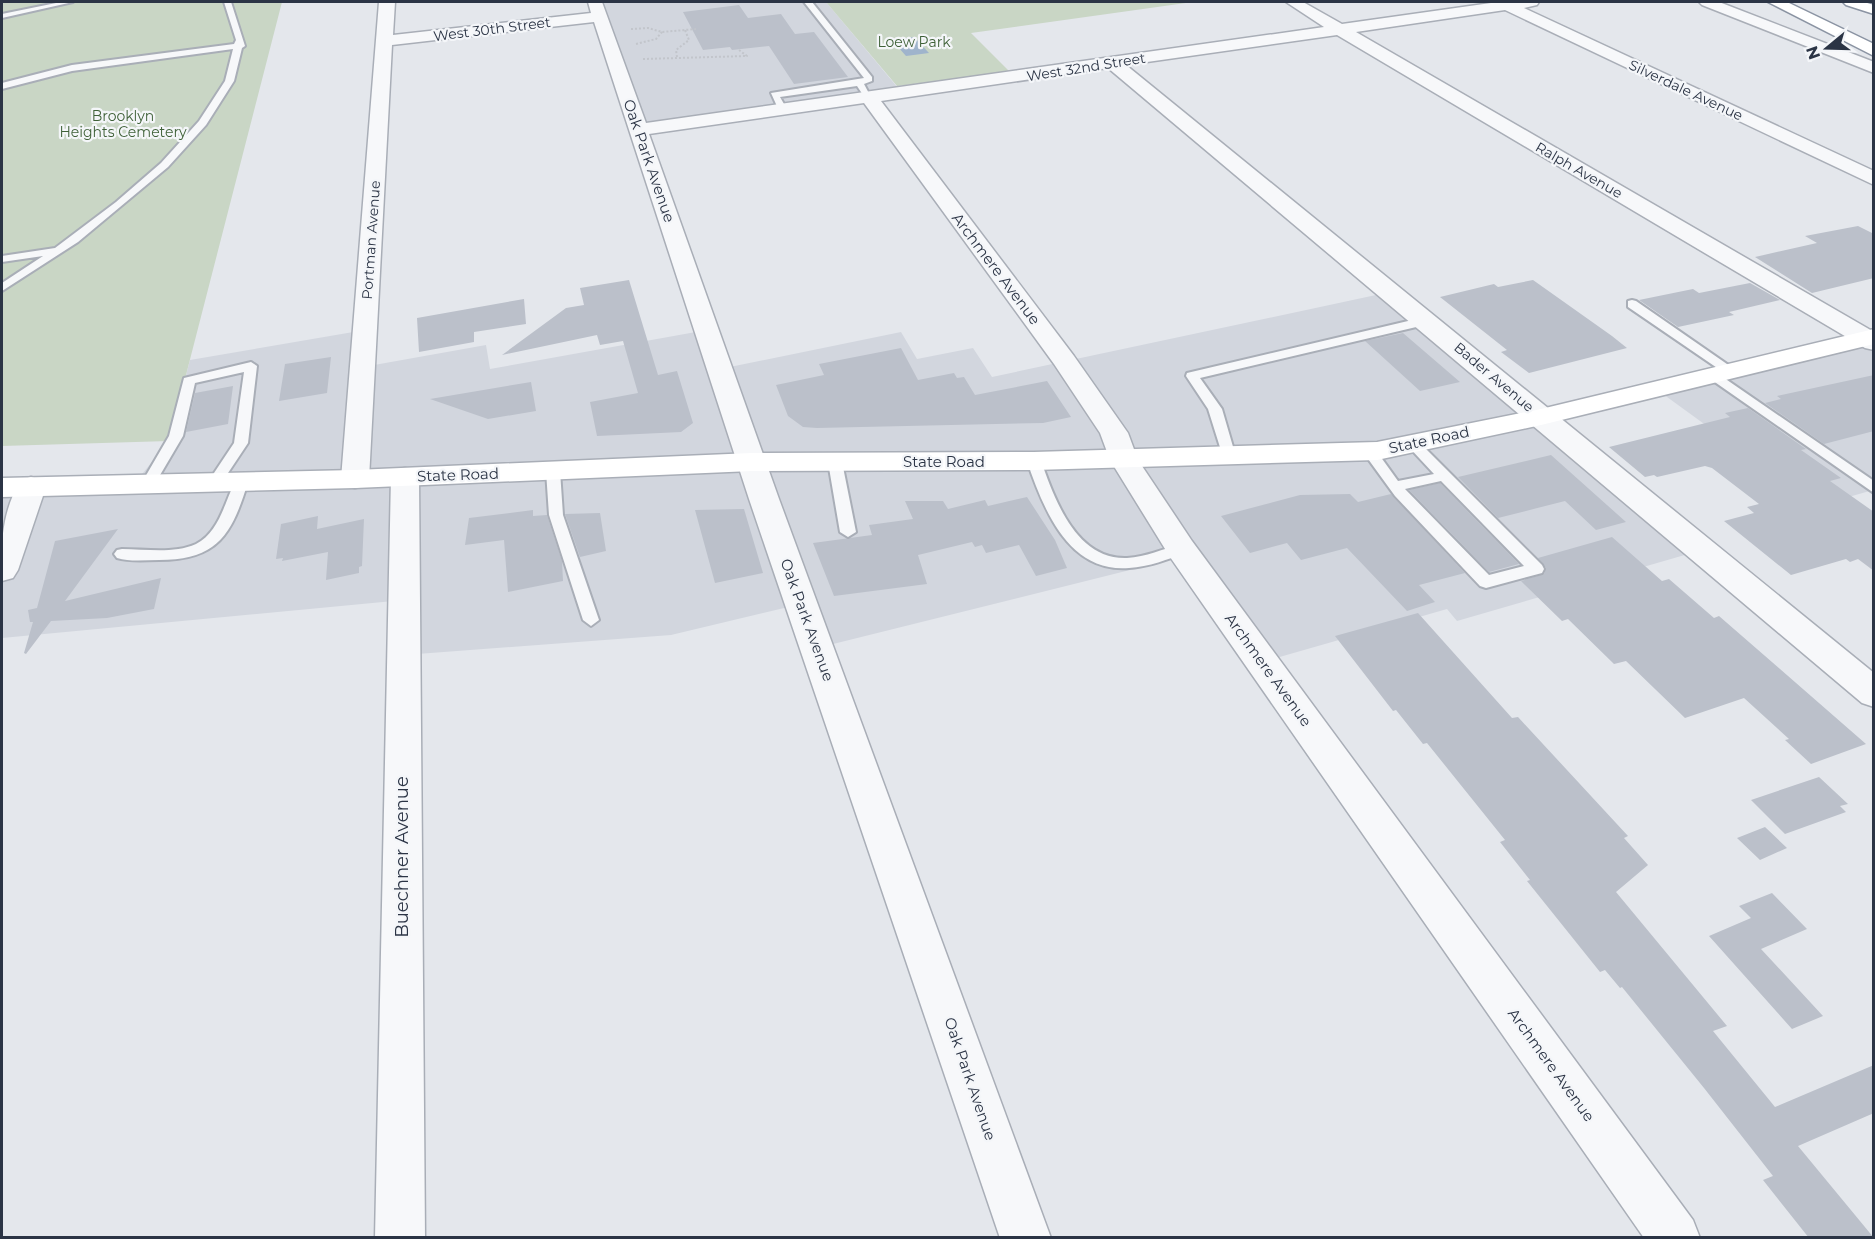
<svg xmlns="http://www.w3.org/2000/svg" width="1875" height="1239" viewBox="0 0 1875 1239" font-family="Montserrat,sans-serif">
<rect width="100%" height="100%" fill="#e4e7ec"/>
<!-- built -->
<path fill="#d2d6de" d="M 595,2 L 826,2 L 903,94 L 639,130 Z
M 1390,292 L 1702,550 L 1457,621 L 1447,609 L 1262,662 L 1186,556 L 817,648 L 801,604 L 671,635 L 404,655 L 404,600 L 2,638 L 2,488 L 134,484 L 169,441 L 190,360 L 365,330 L 363,367 L 486,345 L 490,369 L 707,330 L 720,369 L 901,332 L 917,359 L 973,348 L 992,377 Z
M 1873,336 L 1873,490 L 1817,506 L 1656,389 Z"/>
<!-- green -->
<path fill="#c9d6c5" d="M 2,2 L 282,2 L 169,441 L 2,446 Z
M 826,2 L 1193,2 L 971,33 L 1010,72 L 897,86 Z"/>
<!-- water -->
<path fill="#9fb4cc" d="M 914,37 L 929,53 L 906,56 L 892,40 Z"/>
<!-- building -->
<path fill="#bbc0ca" d="M 739,5 L 748,18 L 781,14 L 795,34 L 814,32 L 848,77 L 794,84 L 769,46 L 732,50 L 730,47 L 703,50 L 683,12 Z
M 1858,226 L 1874,234 L 1874,278 L 1812,293 L 1755,257 L 1817,243 L 1805,236 Z
M 629,280 L 658,375 L 677,371 L 693,423 L 681,432 L 597,436 L 590,402 L 638,393 L 623,341 L 600,345 L 597,335 L 502,355 L 566,308 L 584,305 L 580,288 Z
M 1533,280 L 1612,336 L 1627,348 L 1529,373 L 1501,352 L 1507,350 L 1440,297 L 1494,284 L 1498,287 Z
M 1750,283 L 1780,300 L 1729,312 L 1734,315 L 1678,327 L 1639,300 L 1693,289 L 1699,293 Z
M 524,299 L 526,324 L 474,332 L 474,342 L 419,352 L 417,318 Z
M 1403,333 L 1460,382 L 1420,391 L 1365,341 Z
M 901,348 L 918,380 L 954,373 L 957,378 L 964,377 L 975,395 L 1047,381 L 1071,417 L 1043,423 L 817,428 L 803,427 L 788,416 L 776,385 L 824,375 L 819,364 Z
M 331,357 L 327,393 L 279,401 L 285,364 Z
M 1874,375 L 1874,431 L 1824,444 L 1765,403 L 1781,399 L 1777,396 Z
M 531,382 L 536,411 L 488,419 L 430,399 Z
M 233,386 L 228,424 L 186,432 L 195,393 Z
M 1748,408 L 1806,449 L 1801,450 L 1841,478 L 1830,481 L 1874,512 L 1874,571 L 1858,559 L 1850,562 L 1846,559 L 1791,575 L 1724,521 L 1754,513 L 1747,507 L 1759,504 L 1712,468 L 1705,466 L 1657,477 L 1654,475 L 1645,477 L 1609,447 L 1730,417 L 1725,413 Z
M 1551,455 L 1626,522 L 1596,530 L 1565,501 L 1498,518 L 1458,477 Z
M 1440,483 L 1519,564 L 1489,572 L 1409,490 Z
M 1350,494 L 1358,502 L 1391,494 L 1465,573 L 1419,585 L 1435,602 L 1407,611 L 1347,548 L 1301,560 L 1287,543 L 1250,553 L 1221,516 L 1300,495 Z
M 1027,497 L 1055,540 L 1067,568 L 1036,576 L 1019,545 L 986,553 L 982,545 L 975,547 L 972,542 L 918,555 L 927,584 L 834,596 L 813,543 L 872,535 L 869,525 L 913,519 L 905,501 L 943,501 L 948,509 L 985,500 L 988,506 Z
M 744,509 L 763,573 L 715,583 L 695,510 Z
M 533,510 L 533,516 L 547,515 L 562,561 L 563,581 L 508,592 L 504,540 L 465,545 L 469,518 Z
M 600,513 L 606,551 L 580,557 L 565,514 Z
M 318,516 L 317,529 L 364,519 L 362,566 L 359,567 L 359,573 L 326,580 L 328,552 L 282,561 L 283,558 L 276,559 L 281,524 Z
M 118,529 L 65,601 L 161,578 L 154,609 L 107,618 L 51,621 L 26,654 L 24,653 L 33,622 L 30,622 L 28,610 L 37,608 L 55,541 Z
M 1612,537 L 1662,581 L 1669,579 L 1714,618 L 1719,616 L 1866,744 L 1811,764 L 1785,740 L 1789,739 L 1744,698 L 1685,718 L 1626,661 L 1614,664 L 1568,619 L 1562,621 L 1521,581 L 1544,574 L 1546,568 L 1538,558 Z
M 1418,613 L 1512,718 L 1518,717 L 1628,836 L 1624,838 L 1648,865 L 1616,892 L 1727,1026 L 1713,1031 L 1775,1107 L 1874,1065 L 1874,1113 L 1798,1146 L 1874,1238 L 1809,1238 L 1763,1180 L 1773,1176 L 1704,1088 L 1622,987 L 1620,988 L 1605,970 L 1600,972 L 1527,881 L 1530,880 L 1500,842 L 1505,840 L 1427,743 L 1423,744 L 1396,710 L 1393,711 L 1335,636 Z
M 1819,777 L 1848,804 L 1840,806 L 1846,812 L 1785,834 L 1751,800 Z
M 1765,827 L 1787,848 L 1760,860 L 1737,838 Z
M 1772,893 L 1807,929 L 1761,949 L 1823,1016 L 1792,1029 L 1709,936 L 1751,918 L 1739,906 Z"/>
<g fill="none" stroke-linecap="round" stroke-linejoin="round">
<defs>
<path id="service" d="M 61,2 L 73,2 L 2,18 L 2,14 Z
M 224,2 L 231,2 L 245,46 L 242,48 L 234,81 L 206,125 L 168,167 L 78,242 L 2,291 L 2,283 L 43,256 L 2,262 L 2,256 L 55,248 L 116,202 L 161,163 L 199,121 L 225,81 L 233,49 L 72,71 L 2,89 L 2,83 L 72,65 L 234,44 L 236,40 Z
M 804,2 L 812,2 L 872,77 L 872,81 L 864,84 L 873,101 L 867,101 L 857,86 L 780,97 L 788,111 L 780,113 L 771,93 L 864,78 Z
M 1632,300 L 1636,301 L 1737,371 L 1731,375 L 1726,374 L 1628,307 L 1628,301 Z
M 1425,317 L 1429,318 L 1429,324 L 1200,378 L 1222,409 L 1236,457 L 1229,462 L 1224,460 L 1208,409 L 1186,376 L 1187,373 Z
M 251,362 L 257,366 L 248,443 L 220,485 L 215,487 L 208,482 L 234,443 L 244,372 L 195,383 L 183,436 L 153,487 L 143,487 L 141,484 L 169,436 L 184,378 Z
M 1714,371 L 1874,481 L 1874,493 L 1709,378 L 1708,375 Z
M 1413,440 L 1418,441 L 1542,565 L 1544,569 L 1542,573 L 1486,588 L 1480,586 L 1395,496 L 1363,452 L 1370,448 L 1375,449 L 1398,481 L 1434,474 L 1406,444 ZM 1441,481 L 1524,566 L 1489,575 L 1405,489 Z
M 1034,456 L 1041,461 C 1055,500 1076,560 1127,558 C 1146,557 1163,549 1181,544 L 1186,545 L 1189,549 L 1186,553 C 1168,559 1149,567 1129,568 C 1068,573 1043,508 1027,461 Z
M 835,457 L 842,462 L 856,532 L 848,537 L 840,532 L 828,462 Z
M 553,466 L 560,471 L 563,515 L 599,620 L 591,626 L 583,620 L 549,515 L 546,471 Z
M 241,477 L 248,482 C 232,534 218,560 159,560 C 145,560 130,562 117,558 L 114,554 L 117,550 L 122,549 C 145,549 174,554 196,544 C 225,530 228,481 241,477 Z"/>
<path id="minor" d="M 379,2 L 395,2 L 393,35 L 591,13 L 588,2 L 602,2 L 646,123 L 1324,27 L 1286,2 L 1303,2 L 1342,24 L 1498,2 L 1539,2 L 1537,5 L 1524,8 L 1874,171 L 1874,185 L 1505,10 L 1356,32 L 1874,332 L 1874,350 L 1865,348 L 1337,35 L 1126,65 L 1874,673 L 1874,707 L 1862,703 L 1108,68 L 881,101 L 1074,356 L 1128,433 L 1138,460 L 1192,541 L 1693,1220 L 1700,1238 L 1644,1238 L 1170,557 L 1110,460 L 1100,433 L 1054,364 L 864,103 L 649,134 L 779,499 L 1051,1238 L 1000,1238 L 749,499 L 594,22 L 392,45 L 369,479 L 365,486 L 355,488 L 345,486 L 341,479 Z
M 1699,2 L 1719,2 L 1874,62 L 1874,73 L 1702,5 Z
M 405,468 L 415,470 L 419,477 L 425,1238 L 375,1238 L 391,477 L 395,470 Z
M 31,477 L 41,480 L 46,487 L 18,570 L 13,578 L 2,581 C 0,547 2,510 21,480 Z"/>
<path id="secondary" d="M 1874,329 L 1874,344 L 1541,425 L 1377,460 L 1034,470 L 752,471 L 355,488 L 2,497 L 2,478 L 355,470 L 752,453 L 1034,452 L 1377,442 L 1541,409 Z"/>
<path id="motorway" d="M 1768,2 L 1787,2 L 1874,44 L 1874,56 Z
M 1843,2 L 1864,2 L 1874,5 L 1874,14 L 1846,5 Z"/>
</defs>
<!-- service casing -->
<use href="#service" stroke="#a9aeb7" stroke-width="4"/>
<!-- minor casing -->
<use href="#minor" stroke="#a9aeb7" stroke-width="3"/>
<!-- secondary casing -->
<use href="#secondary" stroke="#a9aeb7" stroke-width="3"/>
<!-- motorway casing -->
<use href="#motorway" stroke="#8b94a3" stroke-width="3"/>
<!-- path -->
<path stroke="#c2c5cb" stroke-width="2" stroke-dasharray="2 2" stroke-linecap="butt" d="M 631,29 L 648,28 L 662,32 L 696,29
M 636,44 L 656,39 L 662,32
M 677,57 L 676,50 L 689,40 L 685,30
M 643,59 L 747,56 L 739,50"/>
<!-- service -->
<use href="#service" fill="#f7f8fa" fill-rule="evenodd"/>
<!-- minor -->
<use href="#minor" fill="#f7f8fa" fill-rule="evenodd"/>
<!-- secondary -->
<use href="#secondary" fill="#fff" fill-rule="evenodd"/>
<!-- motorway -->
<use href="#motorway" fill="#fff" fill-rule="evenodd"/>
</g>
<g text-anchor="middle" stroke-width="4.5" stroke-linejoin="round" paint-order="stroke">
<!-- far-street labels -->
<g font-size="14" fill="#2b3445" stroke="#f4f6f9">
<text transform="translate(492 29) rotate(-7)" y="5">West 30th Street</text>
<text transform="translate(1086 67) rotate(-9)" y="5">West 32nd Street</text>
<text transform="translate(1686 90) rotate(25)" y="5">Silverdale Avenue</text>
<text transform="translate(1579 170) rotate(30)" y="5">Ralph Avenue</text>
<text transform="translate(371 240) rotate(-86)" y="5">Portman Avenue</text>
<text transform="translate(1494 377) rotate(40)" y="5">Bader Avenue</text>
</g>
<!-- far-park labels -->
<g font-size="14" fill="#3f6138" stroke="#f4f6f9">
<text x="914" y="47">Loew Park</text>
<text x="123" y="121">Brooklyn<tspan x="123" dy="16">Heights Cemetery</tspan></text>
</g>
<!-- street labels -->
<g font-size="15" fill="#2b3445" stroke="#f4f6f9">
<text transform="translate(649 161) rotate(71)" y="5">Oak Park Avenue</text>
<text transform="translate(996 269) rotate(53)" y="5">Archmere Avenue</text>
<text transform="translate(1429 440) rotate(-12)" y="5">State Road</text>
<text x="944" y="467">State Road</text>
<text transform="translate(458 475) rotate(-2)" y="5">State Road</text>
<text transform="translate(807 620) rotate(70)" y="5">Oak Park Avenue</text>
<text transform="translate(1268 670) rotate(54)" y="5">Archmere Avenue</text>
<text transform="translate(1551 1065) rotate(54)" y="5">Archmere Avenue</text>
<text transform="translate(970 1079) rotate(71)" y="5">Oak Park Avenue</text>
</g>
<!-- near-street labels -->
<g font-size="18" fill="#2b3445" stroke="#f4f6f9">
<text transform="translate(402 857) rotate(-90)" y="6">Buechner Avenue</text>
</g>
</g>
<!-- border -->
<rect width="1875" height="1239" fill="none" stroke="#2b3445" stroke-width="6"/>
<!-- north arrow -->
<g transform="translate(1827 48) rotate(251)" stroke="#f4f6f9" stroke-width="4.5" paint-order="stroke">
<path d="M0-4.5L10 22L0 15L-10 22Z" fill="#2b3445"/>
<text y="-9" font-size="16" font-weight="bold" text-anchor="middle" fill="#2b3445">N</text>
</g>
</svg>
